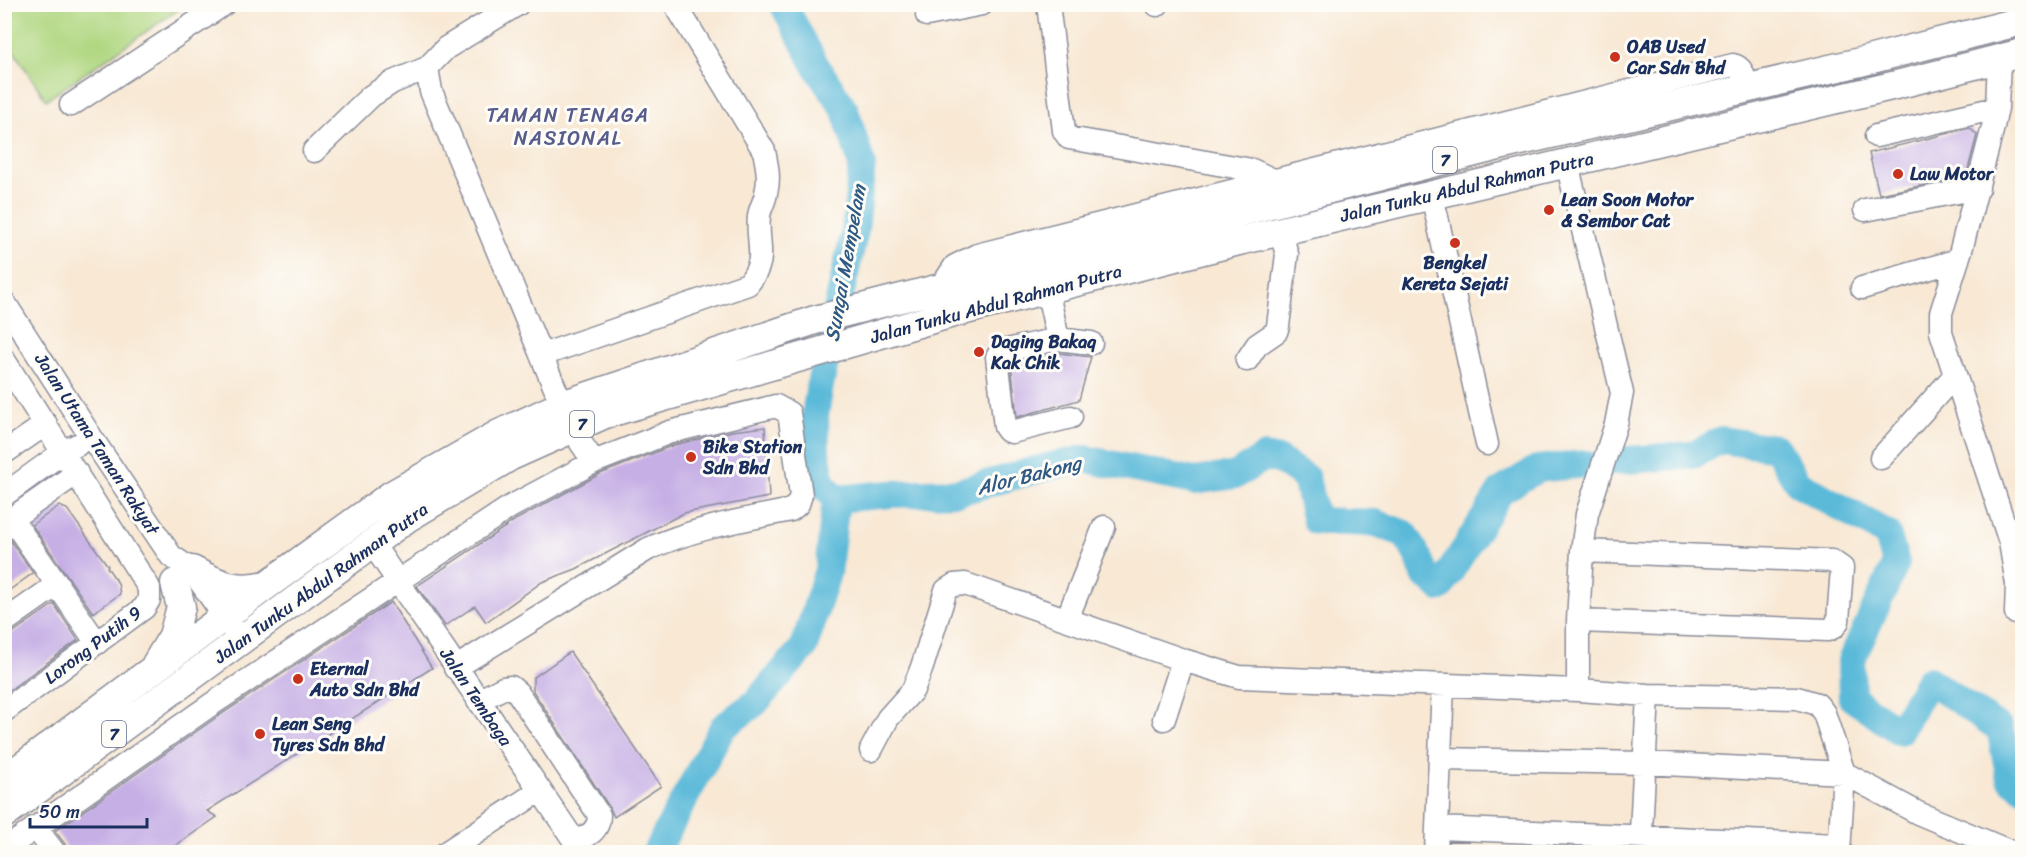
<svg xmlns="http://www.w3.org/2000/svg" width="2027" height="857" viewBox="0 0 2027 857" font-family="Sriracha,sans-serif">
<rect width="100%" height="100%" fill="#fdfcf7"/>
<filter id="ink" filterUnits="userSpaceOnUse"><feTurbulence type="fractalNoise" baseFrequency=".0167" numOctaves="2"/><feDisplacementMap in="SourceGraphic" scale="12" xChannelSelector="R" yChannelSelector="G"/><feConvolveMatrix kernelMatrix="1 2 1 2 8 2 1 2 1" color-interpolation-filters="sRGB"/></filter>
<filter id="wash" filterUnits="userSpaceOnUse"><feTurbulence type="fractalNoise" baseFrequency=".008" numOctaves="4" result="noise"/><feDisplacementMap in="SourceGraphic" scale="24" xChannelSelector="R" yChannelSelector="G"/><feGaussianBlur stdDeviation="1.35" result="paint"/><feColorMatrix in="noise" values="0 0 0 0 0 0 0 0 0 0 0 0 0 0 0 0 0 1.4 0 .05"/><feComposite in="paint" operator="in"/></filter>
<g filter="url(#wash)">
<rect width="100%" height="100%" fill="#f8e8d4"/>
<!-- green -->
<path fill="#b0d781" stroke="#668370" stroke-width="1.5" d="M 4,5 L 5,4 L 185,5 L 46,100 L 5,38 Z"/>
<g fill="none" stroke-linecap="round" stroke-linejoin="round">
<!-- river -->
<path stroke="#5bbad9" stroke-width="28" d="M 783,4 L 816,66 L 845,110 L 862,165 L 855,230 L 820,385 L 815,416 L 816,452 L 822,483 L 836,499
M 1614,461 L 1693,455 L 1721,440 L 1776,448 L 1798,483 L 1887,534 L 1896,563 L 1851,661 L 1852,698 L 1899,731 L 1929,680 L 2000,729 L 2010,778 L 2022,787
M 836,499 L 891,494 L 958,492 L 1043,468 L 1085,459 L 1194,481 L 1236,475 L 1265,457 L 1279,460 L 1306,478 L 1316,521 L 1376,523 L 1405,534 L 1419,558 L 1424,574 L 1440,588 L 1501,491 L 1537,469 L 1585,464
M 656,852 L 723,727 L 755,703 L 804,647 L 828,570 L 836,499"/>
</g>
<g id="blocks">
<!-- building -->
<path fill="#c6afe5" d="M 1970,128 L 1977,135 L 1966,177 L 1879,194 L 1869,153 Z
M 1059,353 L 1091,357 L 1079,400 L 1017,417 L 1011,363 Z
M 765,427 L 769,497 L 684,513 L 576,569 L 542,582 L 486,622 L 475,606 L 445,626 L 417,586 L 517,519 L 600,474 L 674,445 L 732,431 Z
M 59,506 L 67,509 L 108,566 L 107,567 L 118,583 L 120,594 L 93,613 L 32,525 Z
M 4,537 L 8,537 L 33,573 L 4,594 Z
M 391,602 L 432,668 L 207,811 L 217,817 L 166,852 L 67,852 L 65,844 L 55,831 L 217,717 Z
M 54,604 L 78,640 L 4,694 L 4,635 L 12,633 Z
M 570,652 L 661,786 L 614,817 L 610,808 L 533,691 L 533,678 Z"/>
</g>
</g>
<g filter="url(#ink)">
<use href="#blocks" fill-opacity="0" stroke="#8a8c99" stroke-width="1.5"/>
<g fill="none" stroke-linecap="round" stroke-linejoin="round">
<defs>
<path id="minor" d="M 518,4 L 446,48 L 427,68 L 431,91 L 562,405
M 1048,4 L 1064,131 L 1069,138 L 1252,170 L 1273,180 L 1274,186
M 1157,4 L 1157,5
M 927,15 L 982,4
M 1999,60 L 1997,108 L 1993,127 L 1961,250 L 1941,313 L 1941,332 L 2010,542 L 2017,584 L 2016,613
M 71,105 L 224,4
M 1876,136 L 1997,108
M 314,151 L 371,96 L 393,82 L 427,68
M 1432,195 L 1487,444
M 1865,210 L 1978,188
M 941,287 L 955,266 L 977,255 L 1733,65 C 1744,67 1744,79 1747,89
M 1862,288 L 1958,260
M 1047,289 L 1058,339 L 1091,343
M 4,302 L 91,437 L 171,556 L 192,570 L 233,629
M 1058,339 L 1002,351 L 997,357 L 1005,427 L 1008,431 L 1012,432 L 1071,417
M 542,355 L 748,284 C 769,258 756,245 759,216 C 760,208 765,201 766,193 C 770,178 767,166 764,151 L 675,4
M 4,360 L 149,588 L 149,600 L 144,608 L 4,711
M 1247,360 L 1257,345 L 1276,332 L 1278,326 L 1287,254 L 1280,231
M 574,427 L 581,443 L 594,462
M 4,453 L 46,424
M 1881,458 L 1955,375
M 4,495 L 63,452 L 77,445
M 12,519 L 97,643
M 4,524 L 77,473
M 372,543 L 582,852
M 1067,619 L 1104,527
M 1578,621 L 1828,630 L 1834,627 L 1838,621 L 1842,568 L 1832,561 L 1582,551
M 4,622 L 58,584
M 1578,690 L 1648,695 L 1797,698 L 1817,704 L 1824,713 L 1844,773 L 1839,852
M 478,701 L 503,688 L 511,687 L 518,693 L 599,815 C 599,831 589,835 576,842
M 1164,719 L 1183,660
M 871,750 L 888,718 L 913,690 L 922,667 L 946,590 L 954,585 L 965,584 L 1183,660 L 1239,677 L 1578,690 L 1578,621 L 1582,551 L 1587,514 L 1616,424 L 1622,393 L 1567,163
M 1440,759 L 1645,763 L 1844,773 L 1918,813 L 2011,852
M 35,827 L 54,852
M 1437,828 L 1839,845
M 4,850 L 209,706 L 510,507 L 594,462 L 670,432 L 776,406 L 789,413 L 801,495 L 798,504 L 791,510 C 742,520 694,528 648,549 L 455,668
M 1640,851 L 1648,695
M 447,852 L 539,791
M 1436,852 L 1443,685"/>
<path id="major" d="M 192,570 C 220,585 235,592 267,585
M 156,664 L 173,636 L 181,607 L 175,583
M 4,780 L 267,585 L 390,496 L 499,434 L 562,405 L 815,320 L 1491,148 L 1860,62 L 2022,21
M 4,814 L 407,518 L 511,456 L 605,414 L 946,315 L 1239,241 L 1896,85 L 2022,53"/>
</defs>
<!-- minor casing -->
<use href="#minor" stroke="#8a8c99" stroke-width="25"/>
<!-- major casing -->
<use href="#major" stroke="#8a8c99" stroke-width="31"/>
<!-- minor -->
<use href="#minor" stroke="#fff" stroke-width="22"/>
<!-- major -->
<use href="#major" stroke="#fff" stroke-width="28"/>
</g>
</g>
<!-- markers -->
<g fill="#c8321e" stroke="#fdfcf7" stroke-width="2">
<circle cx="1615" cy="57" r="6"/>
<circle cx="1898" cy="174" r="6"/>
<circle cx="1549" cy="210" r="6"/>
<circle cx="1455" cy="243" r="6"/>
<circle cx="979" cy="352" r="6"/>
<circle cx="691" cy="457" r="6"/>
<circle cx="298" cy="679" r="6"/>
<circle cx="260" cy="734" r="6"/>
</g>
<g text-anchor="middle" stroke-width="6" stroke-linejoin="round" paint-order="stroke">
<!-- shield labels -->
<g fill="#fdfcf7" stroke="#5f6c8c" stroke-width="1.5">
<rect x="1433" y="147" width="24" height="26" rx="4.5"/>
<rect x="570" y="411" width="24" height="26" rx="4.5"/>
<rect x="102" y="721" width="24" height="26" rx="4.5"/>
</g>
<g font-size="16" font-weight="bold" fill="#1b2f5e">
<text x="1445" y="166">7</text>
<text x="582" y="430">7</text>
<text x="114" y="740">7</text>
</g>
<!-- poi labels -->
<g font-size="18" font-weight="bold" fill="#1b2f5e" stroke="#fdfcf7" text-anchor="start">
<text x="1627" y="53">OAB Used<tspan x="1627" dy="21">Car Sdn Bhd</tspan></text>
<text x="1910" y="180">Law Motor</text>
<text x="1561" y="206">Lean Soon Motor<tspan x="1561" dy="21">&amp; Sembor Cat</tspan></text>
<text x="1455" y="269" text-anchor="middle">Bengkel<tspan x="1455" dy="21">Kereta Sejati</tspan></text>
<text x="991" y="348">Daging Bakaq<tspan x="991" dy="21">Kak Chik</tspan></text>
<text x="703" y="453">Bike Station<tspan x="703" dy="21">Sdn Bhd</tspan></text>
<text x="310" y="675">Eternal<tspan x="310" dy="21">Auto Sdn Bhd</tspan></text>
<text x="272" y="730">Lean Seng<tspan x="272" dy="21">Tyres Sdn Bhd</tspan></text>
</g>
<!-- street labels -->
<g font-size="18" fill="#1b2f5e" stroke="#fdfcf7">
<text transform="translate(1467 187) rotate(-13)" y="6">Jalan Tunku Abdul Rahman Putra</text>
<text transform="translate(996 304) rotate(-15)" y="6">Jalan Tunku Abdul Rahman Putra</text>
<text transform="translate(97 444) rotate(57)" y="6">Jalan Utama Taman Rakyat</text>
<text transform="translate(321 583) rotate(-36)" y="6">Jalan Tunku Abdul Rahman Putra</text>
<text transform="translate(93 645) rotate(-37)" y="6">Lorong Putih 9</text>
<text transform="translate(476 697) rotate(56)" y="6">Jalan Tembaga</text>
</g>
<!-- neighbourhood labels -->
<g font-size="20" letter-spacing="1.5" fill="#575c8d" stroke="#fdfcf7">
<text x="568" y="122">TAMAN TENAGA<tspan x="568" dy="23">NASIONAL</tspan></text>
</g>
<!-- water labels -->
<g font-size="20" font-style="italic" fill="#2e5983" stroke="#fdfcf7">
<text transform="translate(845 263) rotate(-80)" y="7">Sungai Mempelam</text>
<text transform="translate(1029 475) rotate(-14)" y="7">Alor Bakong</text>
</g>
</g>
<!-- margin -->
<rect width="2027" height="857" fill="none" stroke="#fdfcf7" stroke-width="24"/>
<!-- scale -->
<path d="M30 818v9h117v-9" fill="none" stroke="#1b2f5e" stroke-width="3"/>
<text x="39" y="818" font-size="18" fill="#1b2f5e" stroke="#fdfcf7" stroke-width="4.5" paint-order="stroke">50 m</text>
</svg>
